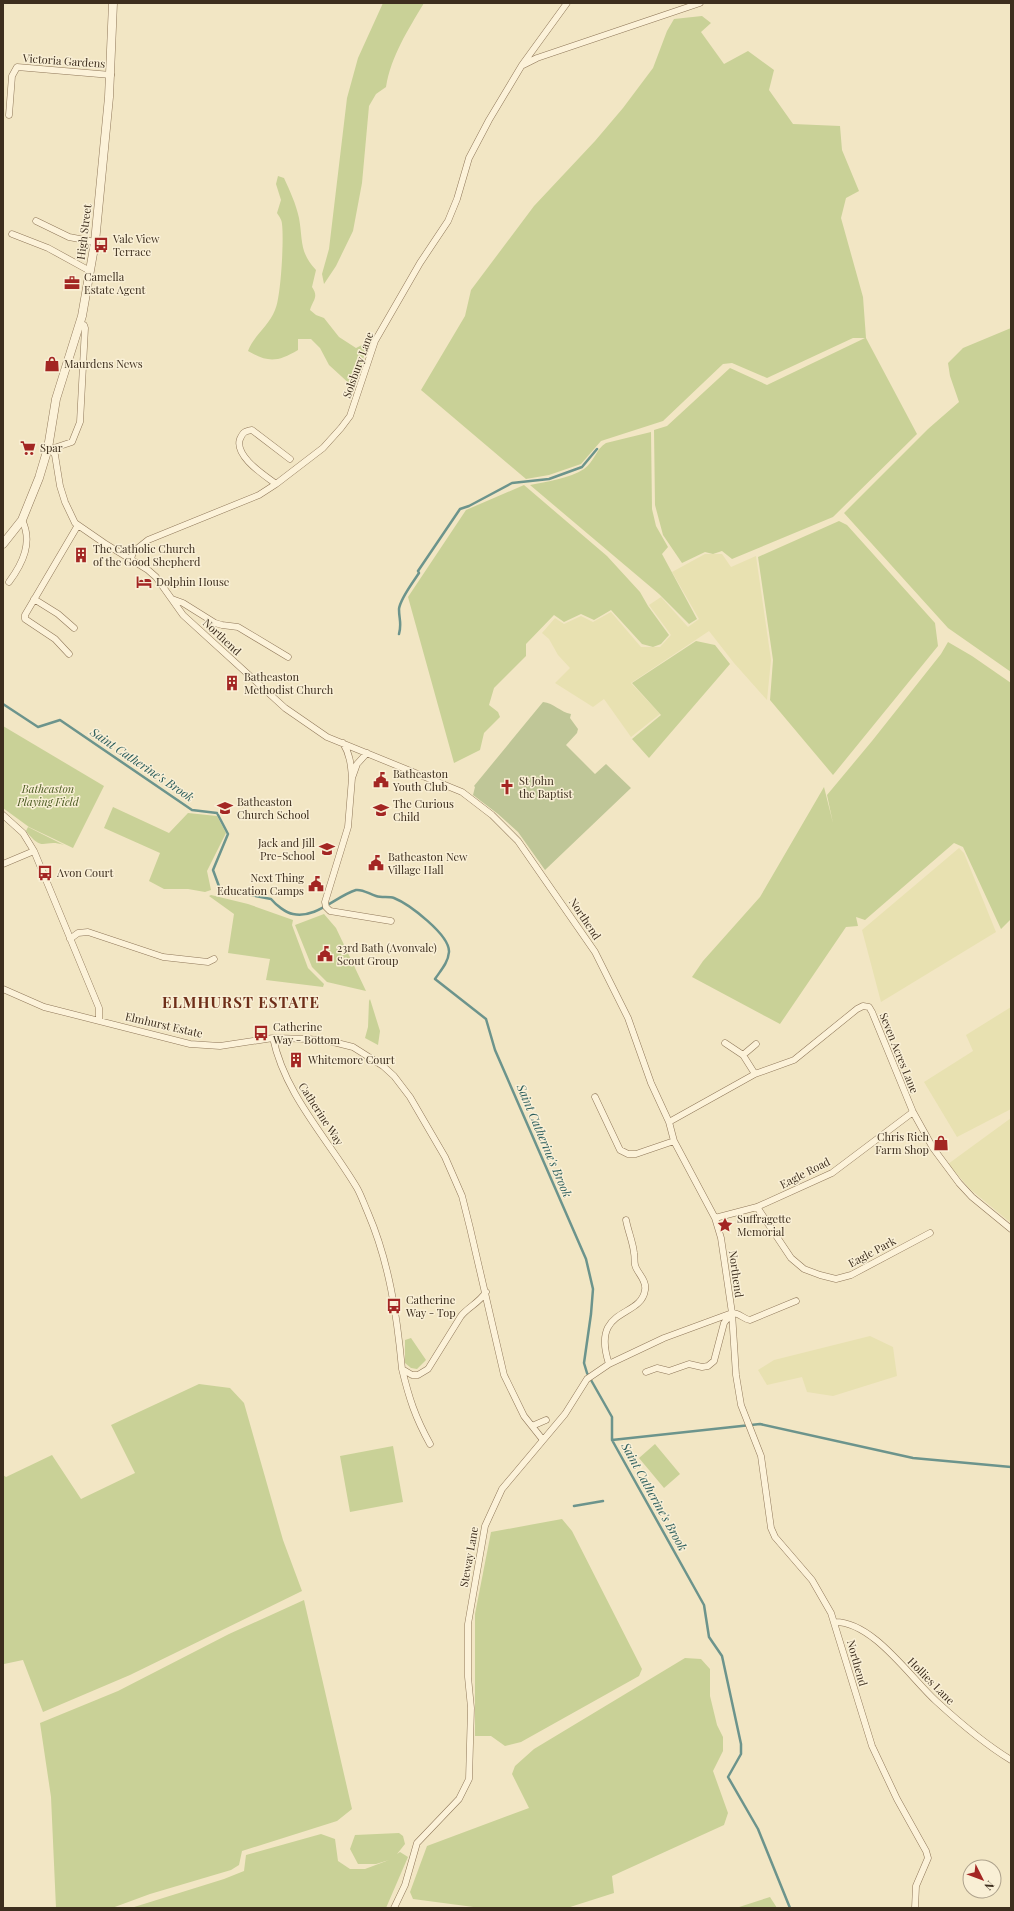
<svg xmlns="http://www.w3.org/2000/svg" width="1014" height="1911" viewBox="0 0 1014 1911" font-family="'Playfair Display',serif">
<rect width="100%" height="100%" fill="#f2e6c4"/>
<!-- farmland -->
<path fill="#e8e1b1" d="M 705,554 L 722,554 L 731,567 L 756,556 L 771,660 L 767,700 L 734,663 L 709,631 L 631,683 L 660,714 L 631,737 L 604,699 L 593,707 L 555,683 L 570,668 L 558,655 L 549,639 L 542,633 L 555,618 L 564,624 L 581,616 L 593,622 L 611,612 L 641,647 L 660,647 L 671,635 L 649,605 L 661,597 L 688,627 L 699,619 L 672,572 Z
M 959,848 L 964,853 L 996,932 L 881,1002 L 862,930 Z
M 1011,1007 L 1011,1109 L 957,1137 L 924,1082 L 973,1051 L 966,1035 Z
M 1011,1118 L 1011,1223 L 970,1189 L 948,1164 Z
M 870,1336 L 893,1347 L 897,1376 L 833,1396 L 807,1392 L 802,1377 L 767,1385 L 758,1370 L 774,1360 Z"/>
<!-- green -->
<path fill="#c9d197" d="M 383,3 L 424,3 C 408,30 391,56 386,87 L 376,94 L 369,106 L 362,183 L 353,231 L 336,266 L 324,284 L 322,274 L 329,249 L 347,98 L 358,58 Z
M 702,16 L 711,23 L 701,32 L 724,64 L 748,51 L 774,70 L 769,90 L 793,124 L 840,126 L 842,150 L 859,191 L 846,198 L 841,218 L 863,297 L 866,338 L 917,434 L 833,517 L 732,559 L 722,551 L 713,554 L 705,552 L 682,563 L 663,535 L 655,505 L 654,430 L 667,426 L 730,368 L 767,385 L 865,338 L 853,338 L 767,378 L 732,363 L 723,364 L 663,421 L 601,441 L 581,464 L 549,475 L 526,479 L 421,390 L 465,316 L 471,290 L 534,206 L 595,141 L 623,108 L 653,68 L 667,31 L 674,19 Z
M 278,176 L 284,178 C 290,191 296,204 299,218 C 303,240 299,252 316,270 L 312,287 C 319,297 313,300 310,310 L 316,315 L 324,318 L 339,337 L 356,348 L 364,344 L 368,345 L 353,387 L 329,365 L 320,348 L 311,339 L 298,339 L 298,350 C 278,362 268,363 248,351 C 254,335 269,326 275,310 C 281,298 284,239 282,224 C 282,220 279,216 277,213 L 281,200 L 276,184 Z
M 1011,328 L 1011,672 L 948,628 L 844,513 L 928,429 L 959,402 L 950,376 L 948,363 L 963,348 Z
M 651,432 L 652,509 L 656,526 L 668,547 L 662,554 L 697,619 L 689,624 L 659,594 L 530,485 C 546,482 570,478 584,469 C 594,462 596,449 606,443 Z
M 524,485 L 607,556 L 640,592 L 648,606 L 669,635 L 661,644 L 653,647 L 642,644 L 611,610 L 594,620 L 581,614 L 564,622 L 554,615 L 526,644 L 526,656 L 494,688 L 489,705 L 498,712 L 500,717 L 484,733 L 480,750 L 454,763 L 408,597 L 466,510 Z
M 839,521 L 847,525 L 935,623 L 938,646 L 833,775 L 770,700 L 773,660 L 758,557 Z
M 696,641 L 715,645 L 730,664 L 649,758 L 632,739 L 661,715 L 632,683 Z
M 948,642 L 972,656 L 1011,683 L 1011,919 L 1001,929 L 963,847 L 954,843 L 865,920 L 856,917 L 858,926 L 846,927 L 780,1024 L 692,977 L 703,961 L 760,897 L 824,787 L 833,823 L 827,795 L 872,741 L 941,654 Z
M 3,726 L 104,786 L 73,848 L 29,827 L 3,808 Z
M 113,807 L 169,833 L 188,813 L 217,816 L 226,833 L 207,871 L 211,890 L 205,892 L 188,889 L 164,889 L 149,881 L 160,853 L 104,828 Z
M 28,827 L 64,845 C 43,838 44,854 26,831 Z
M 211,895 L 248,904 L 293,920 L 292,925 L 308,968 L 324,984 L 323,987 L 266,980 L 270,959 L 228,953 L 234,914 L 209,896 Z
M 324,914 L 336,928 L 366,991 L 327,982 L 312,967 L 295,925 Z
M 370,999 L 380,1031 L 378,1045 L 365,1038 L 368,1027 L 369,1001 Z
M 411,1338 L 426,1360 L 417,1369 L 411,1368 L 405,1363 L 405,1340 Z
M 199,1384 L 230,1388 L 244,1403 L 283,1540 L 302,1591 L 130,1675 L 43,1712 L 23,1660 L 4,1664 L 3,1661 L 3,1475 L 6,1477 L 52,1455 L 81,1499 L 135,1473 L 111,1425 Z
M 655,1444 L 680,1474 L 664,1488 L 639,1458 Z
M 393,1446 L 403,1502 L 350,1512 L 340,1456 Z
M 562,1519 L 572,1531 L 642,1669 L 639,1676 L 521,1742 L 505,1746 L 491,1736 L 475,1736 L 475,1614 L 491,1532 Z
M 304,1600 L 352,1809 L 337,1821 L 242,1851 L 239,1865 L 231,1870 L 150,1894 L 112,1908 L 56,1908 L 51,1797 L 40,1723 L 118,1691 L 229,1634 Z
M 685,1658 L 701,1659 L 710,1669 L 710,1696 L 717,1725 L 723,1737 L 723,1751 L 713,1771 L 728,1813 L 724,1825 L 612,1876 L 614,1893 L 567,1908 L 481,1908 L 413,1899 L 410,1892 L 427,1846 L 529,1808 L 512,1774 L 515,1766 L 534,1749 Z
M 399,1833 L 403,1836 L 405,1844 L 397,1854 L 400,1852 L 408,1857 L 386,1908 L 131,1908 L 224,1879 L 244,1871 L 246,1855 L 321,1834 L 335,1839 L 338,1861 L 350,1869 L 365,1869 L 389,1860 L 376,1864 L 358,1864 L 350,1849 L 355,1835 Z
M 770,1897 L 777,1908 L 736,1908 Z"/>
<!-- cemetery -->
<path fill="#bfc697" d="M 543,702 C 554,703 560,712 571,714 L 570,718 L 578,729 L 577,733 L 566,745 L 595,774 L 606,764 L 631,788 L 545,870 L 518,832 L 498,814 L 473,795 L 475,787 L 474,786 Z"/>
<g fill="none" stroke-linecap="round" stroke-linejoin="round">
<!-- stream -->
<path stroke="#6c948c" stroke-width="2.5" d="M 399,634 C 402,623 399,620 399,609 C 400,599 413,582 419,573 L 418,571 L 460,509 L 469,506 L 512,483 L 549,479 L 582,467 L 597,449
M 3,704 L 38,727 L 60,720 L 192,810 L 217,813 L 228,834 L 213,870 L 220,889 L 271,899 C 276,905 286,913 293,914 C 316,919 336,896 356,890 C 363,889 369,894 376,896 C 382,898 389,896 394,898 C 409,904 450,935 449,952 C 448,963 441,970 435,979 L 486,1019 L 495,1050 L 586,1259 L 593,1289 L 591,1314 L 584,1363 L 587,1373 L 612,1417 L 612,1440 L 704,1605 L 709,1637 L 722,1656 L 741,1744 L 741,1754 L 728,1777 L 758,1829 L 790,1908
M 612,1440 L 760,1424 L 913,1458 L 1011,1467
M 574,1506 L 603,1501"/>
<defs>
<path id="minor" d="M 523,65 L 537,58 L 700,3
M 9,115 L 12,76 L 17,67 L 111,75
M 36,221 L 69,237 L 95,242
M 12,234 L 48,248 L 90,271
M 48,448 L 51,449 L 55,455 L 60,486 L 65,502 L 75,523 L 104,543 L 148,570 L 156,577 L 183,615 L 285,708 L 327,737 L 462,792 L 492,815 L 518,841 L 595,952 L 628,1018 L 651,1083 L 669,1122 L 674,1141 L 715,1218 L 721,1238 L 732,1313 L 736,1375 L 741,1405 L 761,1456 L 771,1528 L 775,1537 L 812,1580 L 831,1613 L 872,1746 L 897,1799 L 926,1851 L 928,1858 L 916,1886 L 915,1908
M 51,449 L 72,442 L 80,422 L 85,328 L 84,325 L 80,325
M 276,484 C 264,475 234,456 240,439 C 243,432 245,431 252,430 L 290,459
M 131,559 L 133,552 L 148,540 L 259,495 L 276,484 L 323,448 L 341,428 L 350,416 L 375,341 L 420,263 L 448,221 L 457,199 L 469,158 L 489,120 L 522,65 L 567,3
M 9,582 C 23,563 33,542 22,520
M 34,599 L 58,614 L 74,628
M 172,599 L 183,603 L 215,623 L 222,625 L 238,627 L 288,657
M 69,654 L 55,639 L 25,619 L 25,615 L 78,525
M 343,743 C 350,754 351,765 352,778 L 357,764 L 367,753
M 352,778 L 348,827 L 325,902 L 326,907 L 330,911 L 391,921
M 3,815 L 23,833 L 34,851 L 99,1008 L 99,1020
M 3,864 L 34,851
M 70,939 L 78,933 L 88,932 L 163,957 L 208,962 L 214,959
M 3,989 L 44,1007 L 190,1044 L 220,1046 L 273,1038 L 309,1039 L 333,1042 L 353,1047 L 383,1066 L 394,1076 L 410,1097 L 445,1157 L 462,1196 L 470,1228 L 504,1375 L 524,1416 L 543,1440
M 273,1038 C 285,1095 328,1139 357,1188 C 361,1195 364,1204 368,1213 C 389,1262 397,1315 402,1369 L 412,1375 L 418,1375 L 428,1369 L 461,1316 C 468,1307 479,1303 486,1292
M 725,1043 L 743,1055 L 755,1074
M 743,1055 L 756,1044
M 595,1097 L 620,1150 L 628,1154 L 636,1154 L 674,1141
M 669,1122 L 755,1074 L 794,1060 L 857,1009 L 863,1006 L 869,1007 L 872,1012 L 913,1112 L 933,1148 L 959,1183 L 972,1197 L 1011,1229
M 757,1207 L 791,1258 L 804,1269 L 820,1275 L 836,1279 L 851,1275 L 930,1233
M 715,1218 L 757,1207 L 832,1173 L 913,1112
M 609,1364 C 590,1306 641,1319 645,1290 C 647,1280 637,1273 635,1265 C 634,1261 635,1257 634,1253 C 633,1242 628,1231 626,1220
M 402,1369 C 409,1398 415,1417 430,1444
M 646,1372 L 657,1368 L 669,1371 L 689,1364 L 702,1367 L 708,1366 L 714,1361 L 724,1323 L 732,1313
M 532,1426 L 546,1420
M 835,1622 C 873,1622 909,1676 936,1701 C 960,1723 983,1743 1011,1760
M 394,1908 L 405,1885 L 417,1843 L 459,1799 L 469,1779 L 471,1708 L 468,1677 L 468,1624 L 485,1526 L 502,1489 L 565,1414 L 587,1379 L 609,1364 L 664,1338 L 732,1313 C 740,1313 743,1319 750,1320 L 796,1301"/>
<path id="tertiary" d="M 3,544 L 22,520 L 39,478 L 48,448 L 56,399 L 82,316 L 95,242 L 109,97 L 113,3"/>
</defs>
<!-- minor casing -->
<use href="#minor" stroke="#8f7759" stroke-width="7"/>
<!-- tertiary casing -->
<use href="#tertiary" stroke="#8f7759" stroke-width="9"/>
<!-- minor -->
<use href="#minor" stroke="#fcf2d9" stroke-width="6"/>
<!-- tertiary -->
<use href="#tertiary" stroke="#fcf2d9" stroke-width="8"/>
</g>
<!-- icons -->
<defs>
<symbol id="bus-bare" viewBox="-9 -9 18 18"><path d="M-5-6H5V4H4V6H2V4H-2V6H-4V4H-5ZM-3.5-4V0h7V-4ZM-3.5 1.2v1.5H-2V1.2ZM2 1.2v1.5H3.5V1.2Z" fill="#a32623" stroke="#f9efd5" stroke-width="2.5" paint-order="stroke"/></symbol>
<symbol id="office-bare" viewBox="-9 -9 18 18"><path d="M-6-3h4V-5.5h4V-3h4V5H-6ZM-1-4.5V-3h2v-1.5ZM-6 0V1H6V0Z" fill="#a32623" stroke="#f9efd5" stroke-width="2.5" paint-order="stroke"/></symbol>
<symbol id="shop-bare" viewBox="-9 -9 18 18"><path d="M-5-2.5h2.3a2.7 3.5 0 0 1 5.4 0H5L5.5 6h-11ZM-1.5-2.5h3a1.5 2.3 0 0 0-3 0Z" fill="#a32623" stroke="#f9efd5" stroke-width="2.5" paint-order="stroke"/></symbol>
<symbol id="supermarket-bare" viewBox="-9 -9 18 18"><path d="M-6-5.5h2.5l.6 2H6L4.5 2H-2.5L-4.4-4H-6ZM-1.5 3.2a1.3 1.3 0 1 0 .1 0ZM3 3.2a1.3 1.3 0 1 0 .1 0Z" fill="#a32623" stroke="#f9efd5" stroke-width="2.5" paint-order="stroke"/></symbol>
<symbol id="building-bare" viewBox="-9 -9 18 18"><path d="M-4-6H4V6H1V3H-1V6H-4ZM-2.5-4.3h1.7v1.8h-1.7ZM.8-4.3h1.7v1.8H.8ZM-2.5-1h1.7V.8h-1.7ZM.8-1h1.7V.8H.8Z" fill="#a32623" stroke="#f9efd5" stroke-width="2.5" paint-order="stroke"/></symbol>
<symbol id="hotel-bare" viewBox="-9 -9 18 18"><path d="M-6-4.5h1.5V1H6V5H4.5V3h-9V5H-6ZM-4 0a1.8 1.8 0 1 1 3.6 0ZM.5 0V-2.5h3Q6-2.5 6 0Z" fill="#a32623" stroke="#f9efd5" stroke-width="2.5" paint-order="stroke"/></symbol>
<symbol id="civic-bare" viewBox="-9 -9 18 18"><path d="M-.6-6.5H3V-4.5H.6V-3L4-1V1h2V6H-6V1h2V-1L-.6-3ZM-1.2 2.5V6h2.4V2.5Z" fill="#a32623" stroke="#f9efd5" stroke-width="2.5" paint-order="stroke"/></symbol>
<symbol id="church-bare" viewBox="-9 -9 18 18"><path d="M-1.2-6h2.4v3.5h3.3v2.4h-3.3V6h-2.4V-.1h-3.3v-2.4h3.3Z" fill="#a32623" stroke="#f9efd5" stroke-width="2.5" paint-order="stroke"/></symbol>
<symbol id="school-bare" viewBox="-9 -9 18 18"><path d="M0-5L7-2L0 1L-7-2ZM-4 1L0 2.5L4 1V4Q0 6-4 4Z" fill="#a32623" stroke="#f9efd5" stroke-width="2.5" paint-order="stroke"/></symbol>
<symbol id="sight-bare" viewBox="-9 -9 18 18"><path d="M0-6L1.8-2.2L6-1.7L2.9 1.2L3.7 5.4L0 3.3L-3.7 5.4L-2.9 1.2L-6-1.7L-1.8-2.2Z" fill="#a32623" stroke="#f9efd5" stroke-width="2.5" paint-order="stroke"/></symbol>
</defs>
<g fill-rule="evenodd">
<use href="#bus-bare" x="90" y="234" width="22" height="22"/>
<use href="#office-bare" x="61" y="272" width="22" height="22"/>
<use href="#shop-bare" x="41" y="353" width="22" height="22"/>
<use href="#supermarket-bare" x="17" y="437" width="22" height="22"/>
<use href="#building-bare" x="70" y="544" width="22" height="22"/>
<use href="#hotel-bare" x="133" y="571" width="22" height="22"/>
<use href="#building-bare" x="221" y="672" width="22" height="22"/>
<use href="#civic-bare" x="370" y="769" width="22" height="22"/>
<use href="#church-bare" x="496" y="776" width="22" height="22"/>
<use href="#school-bare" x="214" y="797" width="22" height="22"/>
<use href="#school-bare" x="370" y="799" width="22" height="22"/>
<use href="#school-bare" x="316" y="838" width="22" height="22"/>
<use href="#civic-bare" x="365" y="852" width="22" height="22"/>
<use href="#bus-bare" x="34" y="862" width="22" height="22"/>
<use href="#civic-bare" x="305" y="873" width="22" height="22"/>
<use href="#civic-bare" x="314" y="943" width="22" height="22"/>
<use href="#bus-bare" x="250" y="1022" width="22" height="22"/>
<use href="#building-bare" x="285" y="1049" width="22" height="22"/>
<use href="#shop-bare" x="930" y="1132" width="22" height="22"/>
<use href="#sight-bare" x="714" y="1214" width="22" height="22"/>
<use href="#bus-bare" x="383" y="1295" width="22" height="22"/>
</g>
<g text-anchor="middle" stroke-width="3" stroke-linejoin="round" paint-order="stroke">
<!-- street labels -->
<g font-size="11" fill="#3d2e1e" stroke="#f9efd5">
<text transform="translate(64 61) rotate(4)" y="4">Victoria Gardens</text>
<text transform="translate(84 232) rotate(-83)" y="4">High Street</text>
<text transform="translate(358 365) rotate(-70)" y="4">Solsbury Lane</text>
<text transform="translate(222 637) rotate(43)" y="4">Northend</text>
<text transform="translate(585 919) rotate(56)" y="4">Northend</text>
<text transform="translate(164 1025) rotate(13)" y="4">Elmhurst Estate</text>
<text transform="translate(899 1053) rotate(68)" y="4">Seven Acres Lane</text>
<text transform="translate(321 1114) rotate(57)" y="4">Catherine Way</text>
<text transform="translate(805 1173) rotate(-27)" y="4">Eagle Road</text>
<text transform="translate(872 1252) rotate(-28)" y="4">Eagle Park</text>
<text transform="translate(736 1274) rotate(82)" y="4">Northend</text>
<text transform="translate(469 1557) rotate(-80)" y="4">Steway Lane</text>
<text transform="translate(857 1663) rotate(74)" y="4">Northend</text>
<text transform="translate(931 1681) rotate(45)" y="4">Hollies Lane</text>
</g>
<!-- poi labels -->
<g font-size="11" fill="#3d2e1e" stroke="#f9efd5" text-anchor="start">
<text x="113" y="243">Vale View<tspan x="113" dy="13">Terrace</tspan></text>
<text x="84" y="281">Camella<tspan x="84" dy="13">Estate Agent</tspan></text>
<text x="64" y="368">Maurdens News</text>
<text x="40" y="452">Spar</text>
<text x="93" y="553">The Catholic Church<tspan x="93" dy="13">of the Good Shepherd</tspan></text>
<text x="156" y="586">Dolphin House</text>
<text x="244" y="681">Batheaston<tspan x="244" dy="13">Methodist Church</tspan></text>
<text x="393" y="778">Batheaston<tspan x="393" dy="13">Youth Club</tspan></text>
<text x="519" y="785">St John<tspan x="519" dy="13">the Baptist</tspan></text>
<text x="237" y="806">Batheaston<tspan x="237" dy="13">Church School</tspan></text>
<text x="393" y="808">The Curious<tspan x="393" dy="13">Child</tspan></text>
<text x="315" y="847" text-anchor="end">Jack and Jill<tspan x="315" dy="13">Pre-School</tspan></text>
<text x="388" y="861">Batheaston New<tspan x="388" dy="13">Village Hall</tspan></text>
<text x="57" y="877">Avon Court</text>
<text x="304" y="882" text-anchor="end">Next Thing<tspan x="304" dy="13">Education Camps</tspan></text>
<text x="337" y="952">23rd Bath (Avonvale)<tspan x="337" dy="13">Scout Group</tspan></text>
<text x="273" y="1031">Catherine<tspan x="273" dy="13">Way - Bottom</tspan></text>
<text x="308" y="1064">Whitemore Court</text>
<text x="929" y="1141" text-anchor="end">Chris Rich<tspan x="929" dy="13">Farm Shop</tspan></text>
<text x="737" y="1223">Suffragette<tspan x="737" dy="13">Memorial</tspan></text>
<text x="406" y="1304">Catherine<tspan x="406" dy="13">Way - Top</tspan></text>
</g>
<!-- park labels -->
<g font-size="11" font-style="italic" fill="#4c5c23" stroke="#f9efd5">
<text x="48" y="793">Batheaston<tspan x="48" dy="13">Playing Field</tspan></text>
</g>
<!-- water labels -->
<g font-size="12" font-style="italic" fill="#2c5e5d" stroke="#f9efd5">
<text transform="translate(142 765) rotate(34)" y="4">Saint Catherine's Brook</text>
<text transform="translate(544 1141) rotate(67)" y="4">Saint Catherine's Brook</text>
<text transform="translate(654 1497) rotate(61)" y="4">Saint Catherine's Brook</text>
</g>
<!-- district labels -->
<g font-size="15" font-weight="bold" letter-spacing="1" fill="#6e2e19" stroke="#f9efd5">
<text x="241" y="1008">ELMHURST ESTATE</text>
</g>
</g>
<!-- border -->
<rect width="1014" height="1911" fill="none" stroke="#3d2e1e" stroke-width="8"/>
<!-- north arrow -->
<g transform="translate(982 1879) rotate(132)"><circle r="19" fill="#f9efd5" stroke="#aea28c"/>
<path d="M0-3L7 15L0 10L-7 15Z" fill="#a32623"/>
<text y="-6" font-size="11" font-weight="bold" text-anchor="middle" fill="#3d2e1e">N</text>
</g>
</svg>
